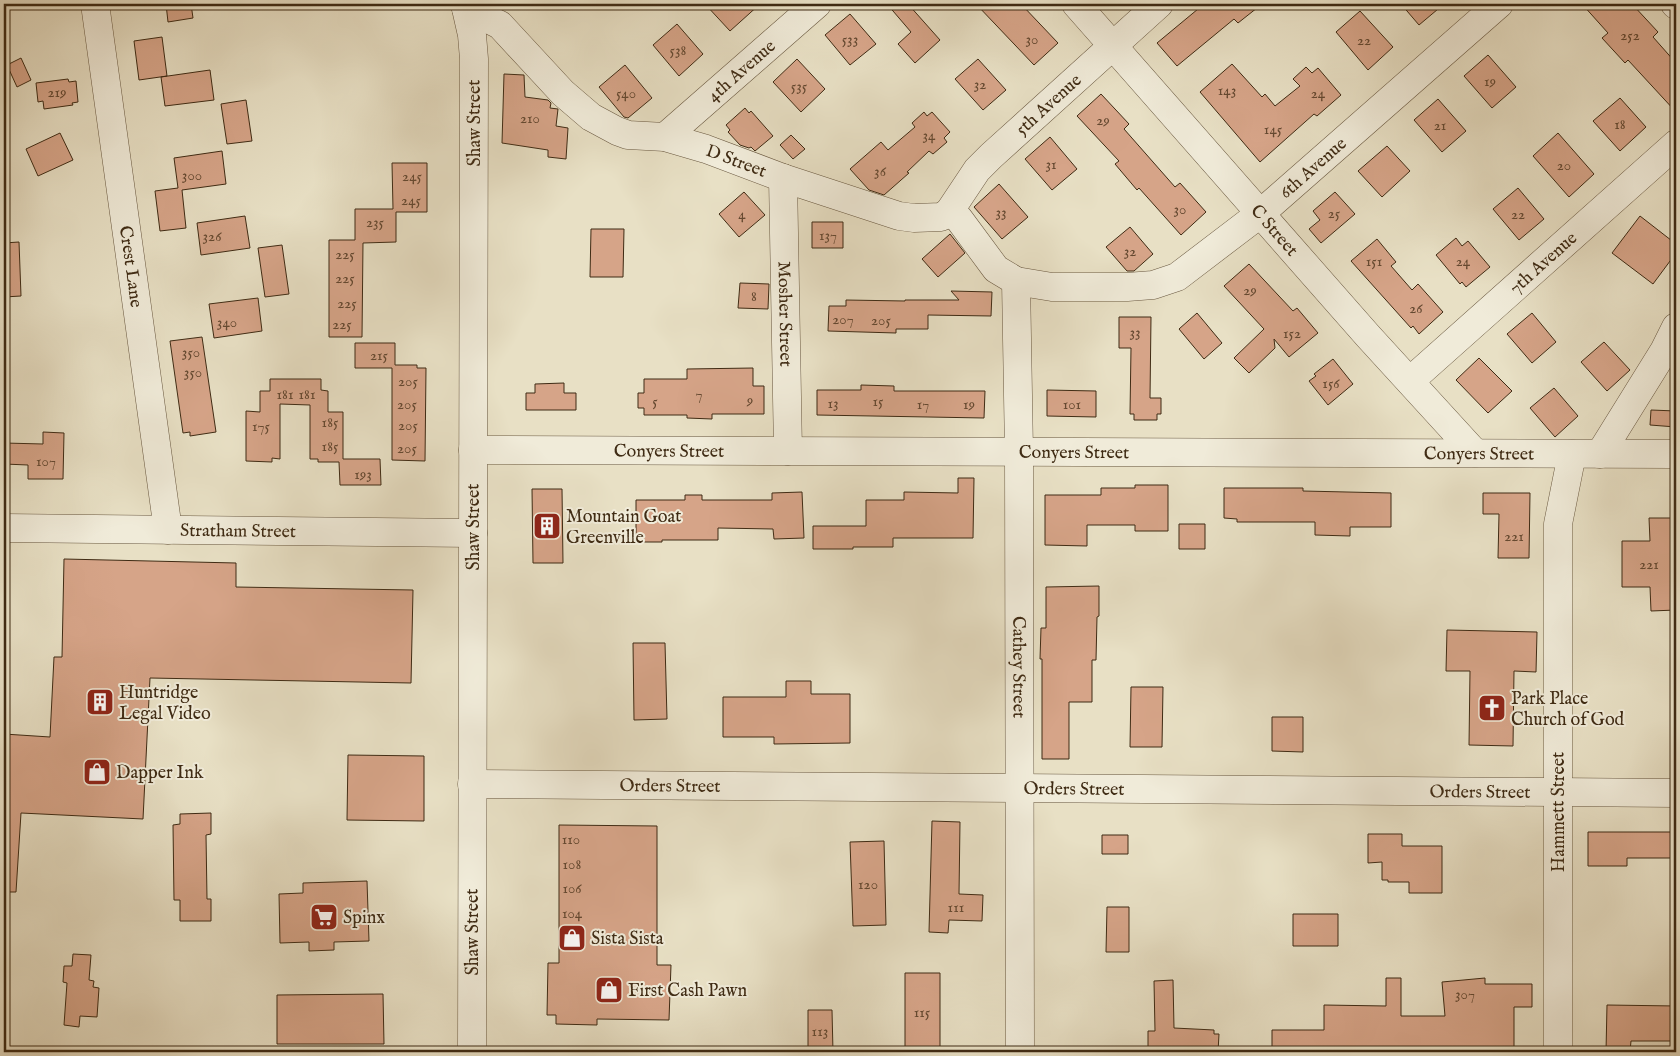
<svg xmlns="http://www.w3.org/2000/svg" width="1680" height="1056" viewBox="0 0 1680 1056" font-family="'IM FELL English',serif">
<rect width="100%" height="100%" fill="#e8e0c5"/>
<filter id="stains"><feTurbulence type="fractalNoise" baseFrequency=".004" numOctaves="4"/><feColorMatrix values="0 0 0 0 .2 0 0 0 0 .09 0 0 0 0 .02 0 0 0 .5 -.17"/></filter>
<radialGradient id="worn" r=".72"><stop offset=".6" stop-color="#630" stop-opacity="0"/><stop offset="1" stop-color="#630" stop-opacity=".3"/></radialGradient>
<!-- building -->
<path fill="#d6a488" stroke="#3f2b14" d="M 166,4 L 191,4 L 193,18 L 168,22 Z
M 705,4 L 760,4 L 730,31 Z
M 887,4 L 908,4 L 940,40 L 915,63 L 898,44 L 911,32 Z
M 976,4 L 1021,4 L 1058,43 L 1034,65 Z
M 1204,4 L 1262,4 L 1238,23 L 1234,19 L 1177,66 L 1157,43 Z
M 1401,4 L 1444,4 L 1419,25 Z
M 1582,4 L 1632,4 L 1658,32 L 1653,37 L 1676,63 L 1676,112 L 1628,60 L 1625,63 L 1602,38 L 1608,33 Z
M 1360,11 L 1393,47 L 1368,70 L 1336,32 Z
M 850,14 L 876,44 L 850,65 L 825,35 Z
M 677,24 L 703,54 L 679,76 L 653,45 Z
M 162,37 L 167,76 L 139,80 L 134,41 Z
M 1488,55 L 1516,87 L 1492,108 L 1464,76 Z
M 21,58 L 31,80 L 17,87 L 7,65 Z
M 797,59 L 825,89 L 801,112 L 773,82 Z
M 978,59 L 1006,90 L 983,110 L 955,79 Z
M 1232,64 L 1262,97 L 1265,94 L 1275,106 L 1300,86 L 1293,79 L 1306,67 L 1312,73 L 1318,68 L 1341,95 L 1317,116 L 1314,114 L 1260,162 L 1200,92 Z
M 625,65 L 652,98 L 628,118 L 624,117 L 599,87 Z
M 210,70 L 214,100 L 165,106 L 161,77 Z
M 504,74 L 524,75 L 525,97 L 548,100 L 551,103 L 550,108 L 558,109 L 556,126 L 568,128 L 566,159 L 548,157 L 548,150 L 502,143 Z
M 68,79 L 69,82 L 76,81 L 78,102 L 72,103 L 73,105 L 44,109 L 43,101 L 38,102 L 36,83 Z
M 1101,94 L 1129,124 L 1124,129 L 1175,187 L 1180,183 L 1206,212 L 1181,235 L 1139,188 L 1137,190 L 1115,164 L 1119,161 L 1077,116 Z
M 1620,98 L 1646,127 L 1620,151 L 1593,121 Z
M 1438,99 L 1466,131 L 1442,152 L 1414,120 Z
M 246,100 L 252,141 L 227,144 L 221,104 Z
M 745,108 L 749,113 L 751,111 L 773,136 L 755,151 L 751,147 L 749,148 L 740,145 L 728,132 L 730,130 L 726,125 Z
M 924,112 L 927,116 L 932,112 L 950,132 L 944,138 L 947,142 L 933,154 L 929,151 L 907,172 L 909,173 L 884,195 L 869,190 L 850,169 L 881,142 L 888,150 L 915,127 L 912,123 Z
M 60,133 L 73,160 L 38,176 L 26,149 Z
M 1558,133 L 1594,174 L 1569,197 L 1533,156 Z
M 791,135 L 805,149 L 793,159 L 780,145 Z
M 1050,137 L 1077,169 L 1052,190 L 1025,159 Z
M 1387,146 L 1410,171 L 1382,197 L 1358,171 Z
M 222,151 L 226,184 L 182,190 L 186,228 L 160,231 L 155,191 L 178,188 L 174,158 Z
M 392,163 L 427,163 L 427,212 L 396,212 L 396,242 L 363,243 L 362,337 L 329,337 L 329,240 L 355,240 L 355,209 L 393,209 Z
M 999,184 L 1028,217 L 1002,239 L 974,207 Z
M 1518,188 L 1544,219 L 1519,240 L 1493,209 Z
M 744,192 L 765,215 L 739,237 L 719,214 Z
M 1335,192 L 1355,214 L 1321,243 L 1309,229 L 1320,220 L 1313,211 Z
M 245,216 L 250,248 L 201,255 L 197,223 Z
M 1640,216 L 1676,244 L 1676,253 L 1653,284 L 1612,253 Z
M 812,222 L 843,222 L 843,248 L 812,248 Z
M 1130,227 L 1153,254 L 1134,271 L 1127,271 L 1106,247 Z
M 591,229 L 624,229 L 623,277 L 590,277 Z
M 950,234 L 965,253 L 938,277 L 922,259 Z
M 1456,238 L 1462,246 L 1468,241 L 1490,267 L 1466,287 L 1462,282 L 1460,284 L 1436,255 Z
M 1377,239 L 1396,262 L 1391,266 L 1412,290 L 1418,284 L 1443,312 L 1419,334 L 1413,326 L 1411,328 L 1351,261 Z
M 19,242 L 21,296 L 4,297 L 4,243 Z
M 282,245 L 289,294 L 265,297 L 258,248 Z
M 1249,264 L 1293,311 L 1297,308 L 1318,333 L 1289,357 L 1274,339 L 1275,348 L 1249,373 L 1234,358 L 1264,329 L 1224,286 Z
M 740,283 L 769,284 L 768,309 L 738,308 Z
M 951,291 L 992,292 L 991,316 L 928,315 L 928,329 L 896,329 L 896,333 L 828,331 L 829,306 L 846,306 L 846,300 L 905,301 L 905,300 L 959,300 Z
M 258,298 L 262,331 L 214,338 L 209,304 Z
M 1197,313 L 1222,343 L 1204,359 L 1179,329 Z
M 1532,313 L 1556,342 L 1532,363 L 1507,334 Z
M 1119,317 L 1151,317 L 1150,398 L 1161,398 L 1161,414 L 1157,414 L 1157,420 L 1134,420 L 1134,414 L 1130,414 L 1131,348 L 1119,348 Z
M 202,337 L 216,432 L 190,436 L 190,432 L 183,433 L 170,341 Z
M 1604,342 L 1630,370 L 1607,391 L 1581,362 Z
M 355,343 L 395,343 L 395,365 L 417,365 L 417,368 L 426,368 L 425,461 L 392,460 L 392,368 L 355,368 Z
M 1479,358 L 1512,391 L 1488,413 L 1456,380 Z
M 1333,359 L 1353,384 L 1328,405 L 1309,381 L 1316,376 L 1314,374 Z
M 753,368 L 753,386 L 764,386 L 764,414 L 712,414 L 712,419 L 687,418 L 687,415 L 644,415 L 644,408 L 638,408 L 638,393 L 644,393 L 644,379 L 687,379 L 687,369 Z
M 270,379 L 321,379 L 321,390 L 328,391 L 328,412 L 343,412 L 343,459 L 380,459 L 381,485 L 340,485 L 339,462 L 318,462 L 318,459 L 310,459 L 310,405 L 280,404 L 280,459 L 272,458 L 272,462 L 246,461 L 246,411 L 260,412 L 260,391 L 270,391 Z
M 564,383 L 564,393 L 576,393 L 576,410 L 526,410 L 526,393 L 535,393 L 535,384 Z
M 861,385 L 894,386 L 894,391 L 985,391 L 984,418 L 817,415 L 817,390 L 861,390 Z
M 1554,388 L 1578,416 L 1555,437 L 1530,408 Z
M 1047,390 L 1096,391 L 1096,417 L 1047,416 Z
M 1651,410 L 1676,411 L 1676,427 L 1650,425 Z
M 43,432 L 64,433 L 63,479 L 28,479 L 28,465 L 4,464 L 4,443 L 43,444 Z
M 958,478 L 974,478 L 973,538 L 893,538 L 893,547 L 853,547 L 853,549 L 813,549 L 813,526 L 866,526 L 866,500 L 904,500 L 904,492 L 958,493 Z
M 1135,485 L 1168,485 L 1168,531 L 1135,531 L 1135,525 L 1087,525 L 1087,546 L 1045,545 L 1045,495 L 1101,495 L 1101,488 L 1135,488 Z
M 1224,488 L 1303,488 L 1303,491 L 1391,493 L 1391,527 L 1350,527 L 1350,536 L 1315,535 L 1315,522 L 1237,522 L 1237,519 L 1224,518 Z
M 532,489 L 562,489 L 563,563 L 533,563 Z
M 802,492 L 804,538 L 774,539 L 773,529 L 718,528 L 718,540 L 662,540 L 662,542 L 636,542 L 636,500 L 685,500 L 685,495 L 702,495 L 702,500 L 772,500 L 772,493 Z
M 1483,493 L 1530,493 L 1529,558 L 1498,558 L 1499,514 L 1483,514 Z
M 1649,518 L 1676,518 L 1676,610 L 1651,611 L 1650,587 L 1622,587 L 1622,541 L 1650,541 Z
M 1179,524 L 1205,524 L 1205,549 L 1179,549 Z
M 64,559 L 236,563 L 236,587 L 413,590 L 411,683 L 150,678 L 143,819 L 21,813 L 16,892 L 4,892 L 4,734 L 50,737 L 54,657 L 62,657 Z
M 1099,586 L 1099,616 L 1097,617 L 1096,660 L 1092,660 L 1092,702 L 1069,702 L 1069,759 L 1042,759 L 1042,659 L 1040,659 L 1041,628 L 1046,628 L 1046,587 Z
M 1447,630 L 1537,632 L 1536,672 L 1514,671 L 1513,746 L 1469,745 L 1470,671 L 1446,671 Z
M 633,643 L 665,643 L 667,719 L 634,720 Z
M 786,681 L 811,681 L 811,694 L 850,694 L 850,743 L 774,744 L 774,737 L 723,737 L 723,697 L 786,697 Z
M 1131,687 L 1163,687 L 1162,747 L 1130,747 Z
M 1272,717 L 1303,717 L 1303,752 L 1272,751 Z
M 348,755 L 424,756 L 424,821 L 347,820 Z
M 211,813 L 211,834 L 206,835 L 207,899 L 211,899 L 211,921 L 180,921 L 180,900 L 174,900 L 173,825 L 180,824 L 180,814 Z
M 932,821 L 960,822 L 959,894 L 983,895 L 982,921 L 949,920 L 948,933 L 929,932 Z
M 559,825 L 657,826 L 657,965 L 671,965 L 669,1020 L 597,1019 L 597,1025 L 556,1024 L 556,1015 L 547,1015 L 548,963 L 559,963 Z
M 1588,832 L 1676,832 L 1676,856 L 1672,856 L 1672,858 L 1627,858 L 1627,866 L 1588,866 Z
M 1368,834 L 1402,834 L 1402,846 L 1442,846 L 1442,893 L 1409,893 L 1409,882 L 1388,882 L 1388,880 L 1382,880 L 1382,862 L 1368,863 Z
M 1102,835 L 1128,835 L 1128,854 L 1102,854 Z
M 884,841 L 886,925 L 853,926 L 850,842 Z
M 367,881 L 369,941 L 334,942 L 334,950 L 309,951 L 309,942 L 280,943 L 279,894 L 303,893 L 303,883 Z
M 1107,907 L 1129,907 L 1129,952 L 1106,952 Z
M 1293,914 L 1338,914 L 1338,946 L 1293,946 Z
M 73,954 L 91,955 L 89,980 L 94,981 L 93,987 L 99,988 L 97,1017 L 80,1016 L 79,1027 L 64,1025 L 67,983 L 63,982 L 64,966 L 72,966 Z
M 905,973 L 940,973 L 940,1052 L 905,1052 Z
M 1386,978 L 1401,978 L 1401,1016 L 1445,1016 L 1442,982 L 1485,978 L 1485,984 L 1532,984 L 1532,1007 L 1514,1007 L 1514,1052 L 1272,1052 L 1272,1030 L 1324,1030 L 1324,1005 L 1386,1006 Z
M 1173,980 L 1174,1028 L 1214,1030 L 1214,1034 L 1219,1034 L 1218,1052 L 1148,1052 L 1148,1031 L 1155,1031 L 1154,981 Z
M 383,994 L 384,1044 L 277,1044 L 277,995 Z
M 1607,1005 L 1676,1006 L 1676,1041 L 1631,1041 L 1630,1052 L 1606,1052 Z
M 808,1010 L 832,1010 L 833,1052 L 808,1052 Z"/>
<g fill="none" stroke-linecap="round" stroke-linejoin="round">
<defs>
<g id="minor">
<path id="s1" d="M 95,4 L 168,530"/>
<path d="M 465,4 L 472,35 L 474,59 L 472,1052"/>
<path id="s2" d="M 1076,4 L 1368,336 L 1475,453"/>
<path d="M 1675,4 L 1676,5"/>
<path id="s3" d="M 466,8 L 500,25 L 563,93 L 591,117 L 617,131 L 628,135 L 665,137 L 706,149 L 783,178 L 899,216 L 914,218 L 941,217 L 949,212 L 977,170 L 991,156 L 1159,4"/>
<path id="s4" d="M 665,137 L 817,4"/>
<path id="s5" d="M 783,178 L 788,451"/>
<path id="s6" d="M 949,212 L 959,219 L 996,269 L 1016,281 L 1052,287 L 1127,287 L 1153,285 L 1177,277 L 1261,213 L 1499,4"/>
<path id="s7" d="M 1016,281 L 1019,452 L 1020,1052"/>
<path id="s8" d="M 1410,381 L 1676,144"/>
<path id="s9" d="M 473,450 L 1676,454"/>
<path d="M 1600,454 L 1664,351 L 1676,327"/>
<path id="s10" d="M 4,528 L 473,533"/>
<path id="s11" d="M 472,784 L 1676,793"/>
<path d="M 1558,1052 L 1558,524 L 1572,454"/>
</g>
</defs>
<!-- minor casing -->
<use href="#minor" stroke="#695840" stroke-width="29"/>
<!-- minor -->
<use href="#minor" stroke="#f0ebd9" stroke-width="28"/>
</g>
<!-- icons -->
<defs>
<symbol id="building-square" viewBox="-11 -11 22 22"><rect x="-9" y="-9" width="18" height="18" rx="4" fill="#8f2418" stroke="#f0ebd9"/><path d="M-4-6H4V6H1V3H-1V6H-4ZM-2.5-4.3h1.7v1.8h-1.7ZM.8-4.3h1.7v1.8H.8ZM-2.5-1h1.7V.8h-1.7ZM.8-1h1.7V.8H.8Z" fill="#fff"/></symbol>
<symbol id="church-square" viewBox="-11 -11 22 22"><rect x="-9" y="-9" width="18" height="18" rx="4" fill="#8f2418" stroke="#f0ebd9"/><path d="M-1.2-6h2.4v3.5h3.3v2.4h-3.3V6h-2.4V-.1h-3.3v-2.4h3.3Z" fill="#fff"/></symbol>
<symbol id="shop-square" viewBox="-11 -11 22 22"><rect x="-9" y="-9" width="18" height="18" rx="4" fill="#8f2418" stroke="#f0ebd9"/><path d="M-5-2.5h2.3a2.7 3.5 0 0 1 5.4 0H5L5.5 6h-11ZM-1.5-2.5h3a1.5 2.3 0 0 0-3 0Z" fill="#fff"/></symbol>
<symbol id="supermarket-square" viewBox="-11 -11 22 22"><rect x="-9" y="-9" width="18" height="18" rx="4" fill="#8f2418" stroke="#f0ebd9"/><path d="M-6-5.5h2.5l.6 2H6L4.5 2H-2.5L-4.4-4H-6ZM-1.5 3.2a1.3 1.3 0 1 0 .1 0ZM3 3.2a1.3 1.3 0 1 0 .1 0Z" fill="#fff"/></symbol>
</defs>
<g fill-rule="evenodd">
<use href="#building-square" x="531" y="510" width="32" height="32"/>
<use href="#building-square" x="84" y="686" width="32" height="32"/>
<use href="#church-square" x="1476" y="692" width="32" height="32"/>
<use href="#shop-square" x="81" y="756" width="32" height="32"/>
<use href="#supermarket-square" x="308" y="901" width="32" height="32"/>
<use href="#shop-square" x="556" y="922" width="32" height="32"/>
<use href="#shop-square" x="593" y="974" width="32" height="32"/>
</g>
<g text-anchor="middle" stroke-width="4" stroke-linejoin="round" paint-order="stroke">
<!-- number labels -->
<g font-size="15" fill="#654931">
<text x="1630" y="40">252</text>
<text x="850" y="44">533</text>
<text x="1032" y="44">30</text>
<text x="1364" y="45">22</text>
<text x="678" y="55">538</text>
<text x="1490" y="86">19</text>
<text x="980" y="89">32</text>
<text x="799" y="91">535</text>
<text x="1227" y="95">143</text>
<text x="57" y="97">219</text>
<text x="626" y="98">540</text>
<text x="1318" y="98">24</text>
<text x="530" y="123">210</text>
<text x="1103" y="125">29</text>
<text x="1620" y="129">18</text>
<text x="1440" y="130">21</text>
<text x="1273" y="134">145</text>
<text x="929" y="140">34</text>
<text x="1051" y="169">31</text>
<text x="1564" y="170">20</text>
<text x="880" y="176">36</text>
<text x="192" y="180">300</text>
<text x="412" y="181">245</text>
<text x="411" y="205">245</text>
<text x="1180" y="214">30</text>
<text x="1001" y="217">33</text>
<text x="1334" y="218">25</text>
<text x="742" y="219">4</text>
<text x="1518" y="219">22</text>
<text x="375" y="227">235</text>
<text x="828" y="240">137</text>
<text x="212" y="241">326</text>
<text x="1130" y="256">32</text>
<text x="345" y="259">225</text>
<text x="1374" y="266">151</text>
<text x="1463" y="266">24</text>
<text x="345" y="283">225</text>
<text x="1250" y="295">29</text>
<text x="754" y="301">8</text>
<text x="347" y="308">225</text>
<text x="1416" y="313">26</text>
<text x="843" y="324">207</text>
<text x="881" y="325">205</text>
<text x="227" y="327">340</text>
<text x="342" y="329">225</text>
<text x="1135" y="337">33</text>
<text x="1292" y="338">152</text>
<text x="191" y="357">350</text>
<text x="379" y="360">215</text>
<text x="193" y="377">350</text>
<text x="408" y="386">205</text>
<text x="1331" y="388">156</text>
<text x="285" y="399">181</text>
<text x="307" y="399">181</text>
<text x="699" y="399">7</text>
<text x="750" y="405">9</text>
<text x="655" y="406">5</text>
<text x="878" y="406">15</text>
<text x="833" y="408">13</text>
<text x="407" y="409">205</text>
<text x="923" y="409">17</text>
<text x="969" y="409">19</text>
<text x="1072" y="409">101</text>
<text x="330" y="427">185</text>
<text x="408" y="430">205</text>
<text x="261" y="431">175</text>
<text x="330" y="451">185</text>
<text x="407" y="453">205</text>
<text x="46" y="466">107</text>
<text x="363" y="479">193</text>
<text x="1514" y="541">221</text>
<text x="1649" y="569">221</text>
<text x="571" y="844">110</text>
<text x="572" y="869">108</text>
<text x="868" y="889">120</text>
<text x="572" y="893">106</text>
<text x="956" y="912">111</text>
<text x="572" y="918">104</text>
<text x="1465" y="999">307</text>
<text x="922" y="1017">115</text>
<text x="820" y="1036">113</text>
</g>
<!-- street labels -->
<g font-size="18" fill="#3f2b14" stroke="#f0ebd9">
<text dy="6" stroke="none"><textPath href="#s4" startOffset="101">4th Avenue</textPath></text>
<text dy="6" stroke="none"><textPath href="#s3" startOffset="692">5th Avenue</textPath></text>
<text transform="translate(474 123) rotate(-90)" y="6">Shaw Street</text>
<text dy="6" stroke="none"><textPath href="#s3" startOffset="321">D Street</textPath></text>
<text dy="6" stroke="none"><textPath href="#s6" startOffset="435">6th Avenue</textPath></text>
<text dy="6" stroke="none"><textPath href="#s2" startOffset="301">C Street</textPath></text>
<text dy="6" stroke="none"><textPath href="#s8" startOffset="178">7th Avenue</textPath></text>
<text dy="6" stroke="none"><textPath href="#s1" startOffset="265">Crest Lane</textPath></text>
<text dy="6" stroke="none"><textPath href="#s5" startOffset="136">Mosher Street</textPath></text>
<text dy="6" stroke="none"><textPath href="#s9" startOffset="196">Conyers Street</textPath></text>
<text dy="6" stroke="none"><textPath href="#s9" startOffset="601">Conyers Street</textPath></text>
<text dy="6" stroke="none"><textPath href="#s9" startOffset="1006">Conyers Street</textPath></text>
<text transform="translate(473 527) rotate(-90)" y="6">Shaw Street</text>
<text dy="6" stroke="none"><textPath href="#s10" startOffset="234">Stratham Street</textPath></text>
<text dy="6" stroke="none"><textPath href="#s7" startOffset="386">Cathey Street</textPath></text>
<text dy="6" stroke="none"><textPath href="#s11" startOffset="198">Orders Street</textPath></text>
<text dy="6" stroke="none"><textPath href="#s11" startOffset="602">Orders Street</textPath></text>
<text dy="6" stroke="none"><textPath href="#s11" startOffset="1008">Orders Street</textPath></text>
<text transform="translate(1558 812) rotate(-90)" y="6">Hammett Street</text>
<text transform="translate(472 932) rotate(-90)" y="6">Shaw Street</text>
</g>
<!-- poi labels -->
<g font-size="18" fill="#3f2b14" stroke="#f0ebd9" text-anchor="start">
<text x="566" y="522">Mountain Goat<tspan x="566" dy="21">Greenville</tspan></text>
<text x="119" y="698">Huntridge<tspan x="119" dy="21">Legal Video</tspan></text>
<text x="1511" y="704">Park Place<tspan x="1511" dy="21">Church of God</tspan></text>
<text x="116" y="778">Dapper Ink</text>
<text x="343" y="923">Spinx</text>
<text x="591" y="944">Sista Sista</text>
<text x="628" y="996">First Cash Pawn</text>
</g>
</g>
<!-- margin -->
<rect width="1680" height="1056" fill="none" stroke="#e8e0c5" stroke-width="20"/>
<rect x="5" y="5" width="1670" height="1046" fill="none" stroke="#3f2b14" stroke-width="2.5"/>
<rect x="10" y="10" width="1660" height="1036" fill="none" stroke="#3f2b14"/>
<rect width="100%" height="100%" filter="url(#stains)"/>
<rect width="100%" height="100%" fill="url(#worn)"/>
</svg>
